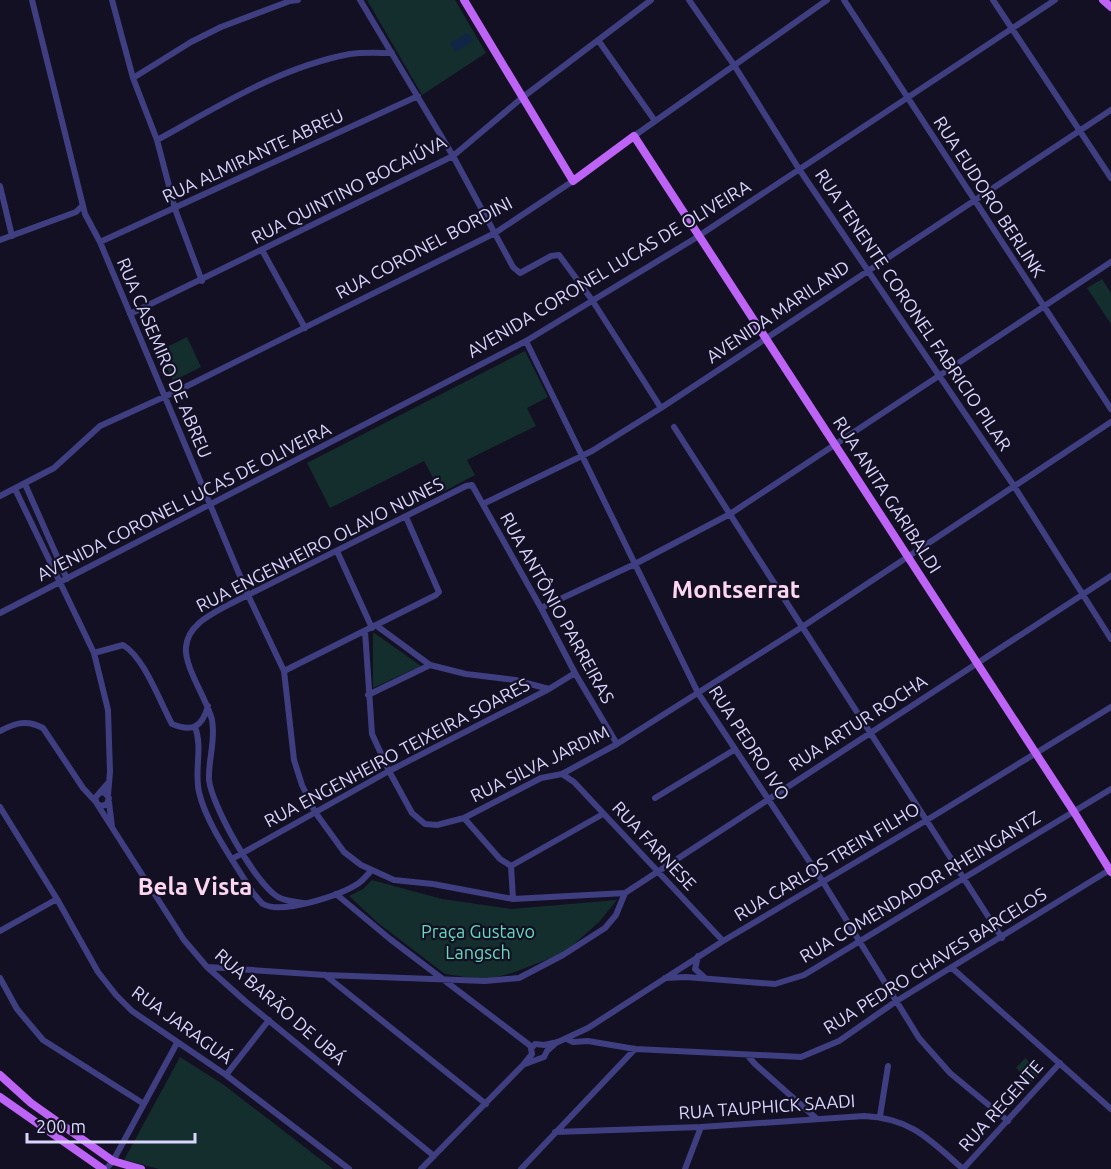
<svg xmlns="http://www.w3.org/2000/svg" width="1111" height="1169" viewBox="0 0 1111 1169" font-family="Ubuntu,sans-serif">
<rect width="100%" height="100%" fill="#131024"/>
<!-- green -->
<path fill="#132e2c" d="M 367,0 L 455,0 L 486,53 L 422,95 Z
M 1102,279 L 1111,293 L 1111,324 L 1087,288 Z
M 187,337 L 201,367 L 173,381 L 159,351 Z
M 525,351 L 548,397 L 527,408 L 536,426 L 467,460 L 475,475 L 441,493 L 424,461 L 330,508 L 307,463 Z
M 373,632 L 421,666 L 373,688 Z
M 372,880 L 442,899 L 511,909 L 617,900 L 599,922 L 564,953 L 512,973 L 485,980 L 445,974 L 378,923 L 349,896 L 363,889 Z
M 180,1057 L 224,1085 L 333,1169 L 159,1169 L 124,1160 Z
M 1025,1058 L 1041,1073 L 1032,1082 L 1016,1068 Z"/>
<!-- water -->
<path fill="#112647" d="M 468,33 L 473,41 L 456,52 L 450,43 Z"/>
<g fill="none" stroke-linecap="round" stroke-linejoin="round">
<!-- minor -->
<path stroke="#3f3e80" stroke-width="6" d="M 32,0 L 85,214 L 100,242 L 248,595 L 284,671 L 294,760 L 302,785 L 315,812 L 344,852 L 361,865 L 394,880 L 433,884 L 513,899 L 625,893 L 1111,576
M 112,0 L 133,78 L 157,140 L 175,209 L 202,281
M 360,0 L 453,156 L 513,267 L 520,273 L 551,256 L 559,255 L 592,300 L 661,408
M 689,0 L 734,65 L 799,169 L 1014,486 L 1111,639
M 844,0 L 1111,409
M 993,0 L 1111,178
M 598,40 L 655,121
M 133,78 L 191,42 L 221,27 L 290,1 L 298,0
M 634,136 L 827,0
M 157,140 C 219,106 280,67 350,54 C 363,52 378,53 392,53
M 0,186 L 12,236
M 0,240 L 76,212 L 82,206
M 100,242 L 418,96
M 262,250 L 305,328
M 130,314 L 453,156 L 523,97 L 651,0
M 526,341 L 698,693 L 823,882 L 919,1038 L 950,1073 L 1008,1121
M 674,427 L 1002,938
M 25,484 L 67,579
M 15,489 L 94,653 L 108,710 L 110,772 L 108,795
M 0,496 L 54,468 L 100,426 L 177,391 L 495,233 L 573,181
M 483,504 L 592,451 L 661,408 L 1111,110
M 337,551 L 372,628
M 541,608 L 635,564 L 730,514 L 1111,262
M 0,613 L 526,341 L 694,239 L 1055,0
M 377,626 L 430,665 L 466,674 L 515,680 L 549,689
M 365,631 L 372,734 L 389,771 L 412,813 L 425,824 L 437,825 L 464,818 L 541,778 L 562,774 L 617,744 L 802,627 L 1111,422
M 94,653 L 123,645 C 144,657 160,702 172,724 C 192,732 202,728 208,706
M 284,671 L 436,595 L 439,592 L 406,517
M 368,695 L 430,665
M 195,727 C 203,747 194,771 199,792 C 206,824 236,865 253,893 C 256,896 260,902 263,904 C 282,915 341,895 359,883 C 363,880 368,874 372,870
M 0,731 C 16,723 26,719 43,728 L 83,788 L 96,802
M 562,774 L 574,782 L 723,941
M 101,792 L 105,793 L 109,798 L 107,804 L 102,806 L 97,804 L 95,798 L 109,782
M 655,798 L 734,750
M 109,802 L 112,827
M 97,804 L 184,940 L 207,967 L 245,1001 L 434,1156
M 0,807 L 57,899 L 98,972 L 116,995 L 132,1011 L 226,1075 L 349,1169
M 464,818 L 500,859 L 511,866 L 513,899
M 232,859 L 389,771 L 549,689 L 575,673
M 511,866 L 603,814
M 336,894 L 390,939 L 532,1047
M 304,903 C 296,902 284,901 278,897 C 255,883 212,806 209,780 C 208,760 216,740 212,720 C 207,699 184,667 186,647 C 188,624 212,614 230,604 L 466,486 L 472,485 L 541,608 L 575,673 L 617,744
M 0,931 L 57,899
M 698,956 L 695,969 L 704,977
M 208,967 L 325,975 L 485,981 L 519,978 L 563,955 L 605,928 L 616,915 L 625,893
M 952,968 L 1111,1109
M 325,975 L 486,1104
M 0,978 L 17,1009 L 43,1040 L 144,1104
M 665,978 L 686,977 L 775,984 L 804,975 L 1111,789
M 567,1039 L 573,1042 L 588,1041 L 635,1049 L 801,1057 L 839,1041 L 895,1002 L 1111,869
M 748,1056 L 755,1064 L 817,1119
M 525,1064 L 544,1057 L 547,1051 L 557,1042
M 226,1075 L 269,1020
M 880,1116 L 888,1066
M 555,1132 L 701,1127 L 864,1116 C 911,1118 930,1140 963,1169
M 106,1169 L 113,1161 L 177,1043
M 421,1169 L 523,1065 L 532,1054 L 531,1049 L 535,1044 L 544,1045 L 558,1042 L 588,1028 L 723,941 L 927,820 L 1111,707
M 521,1169 L 635,1049
M 685,1169 L 701,1127
M 963,1169 L 1060,1063"/>
<!-- major -->
<path stroke="#bd63f6" stroke-width="8" d="M 464,0 L 573,181 L 634,136 L 1074,812 L 1111,872
M 1103,0 L 1111,7
M 0,1075 L 31,1103 L 113,1161 L 141,1169
M 0,1097 L 103,1169"/>
</g>
<g text-anchor="middle" stroke-width="4.5" stroke-linejoin="round" paint-order="stroke">
<!-- street labels -->
<g font-size="18" fill="#d9d5fd" stroke="#131024">
<text transform="translate(253 156) rotate(-25)" y="6">RUA ALMIRANTE ABREU</text>
<text transform="translate(349 190) rotate(-27)" y="6">RUA QUINTINO BOCAIÚVA</text>
<text transform="translate(989 197) rotate(57)" y="6">RUA EUDORO BERLINK</text>
<text transform="translate(424 248) rotate(-28)" y="6">RUA CORONEL BORDINI</text>
<text transform="translate(609 269) rotate(-31)" y="6">AVENIDA CORONEL LUCAS DE OLIVEIRA</text>
<text transform="translate(913 310) rotate(56)" y="6">RUA TENENTE CORONEL FABRICIO PILAR</text>
<text transform="translate(778 312) rotate(-34)" y="6">AVENIDA MARILAND</text>
<text transform="translate(164 358) rotate(67)" y="6">RUA CASEMIRO DE ABREU</text>
<text transform="translate(887 495) rotate(57)" y="6">RUA ANITA GARIBALDI</text>
<text transform="translate(184 502) rotate(-27)" y="6">AVENIDA CORONEL LUCAS DE OLIVEIRA</text>
<text transform="translate(320 545) rotate(-27)" y="6">RUA ENGENHEIRO OLAVO NUNES</text>
<text transform="translate(557 608) rotate(61)" y="6">RUA ANTÔNIO PARREIRAS</text>
<text transform="translate(858 723) rotate(-33)" y="6">RUA ARTUR ROCHA</text>
<text transform="translate(749 743) rotate(57)" y="6">RUA PEDRO IVO</text>
<text transform="translate(397 753) rotate(-28)" y="6">RUA ENGENHEIRO TEIXEIRA SOARES</text>
<text transform="translate(540 764) rotate(-26)" y="6">RUA SILVA JARDIM</text>
<text transform="translate(654 846) rotate(47)" y="6">RUA FARNESE</text>
<text transform="translate(827 862) rotate(-31)" y="6">RUA CARLOS TREIN FILHO</text>
<text transform="translate(920 887) rotate(-31)" y="6">RUA COMENDADOR RHEINGANTZ</text>
<text transform="translate(935 961) rotate(-32)" y="6">RUA PEDRO CHAVES BARCELOS</text>
<text transform="translate(280 1007) rotate(41)" y="6">RUA BARÃO DE UBÁ</text>
<text transform="translate(182 1025) rotate(36)" y="6">RUA JARAGUÁ</text>
<text transform="translate(1001 1106) rotate(-48)" y="6">RUA REGENTE</text>
<text transform="translate(767 1107) rotate(-4)" y="6">RUA TAUPHICK SAADI</text>
</g>
<!-- park labels -->
<g font-size="18" fill="#65d9ba" stroke="#131024">
<text x="478" y="938">Praça Gustavo<tspan x="478" dy="21">Langsch</tspan></text>
</g>
<!-- district labels -->
<g font-size="24" font-weight="bold" fill="#fdd7f0" stroke="#131024">
<text x="736" y="598">Montserrat</text>
<text x="195" y="895">Bela Vista</text>
</g>
</g>
<!-- scale -->
<path d="M27 1133v9h168v-9" fill="none" stroke="#d9d5fd" stroke-width="3"/>
<text x="36" y="1133" font-size="18" fill="#d9d5fd" stroke="#131024" stroke-width="4.5" paint-order="stroke">200 m</text>
</svg>
